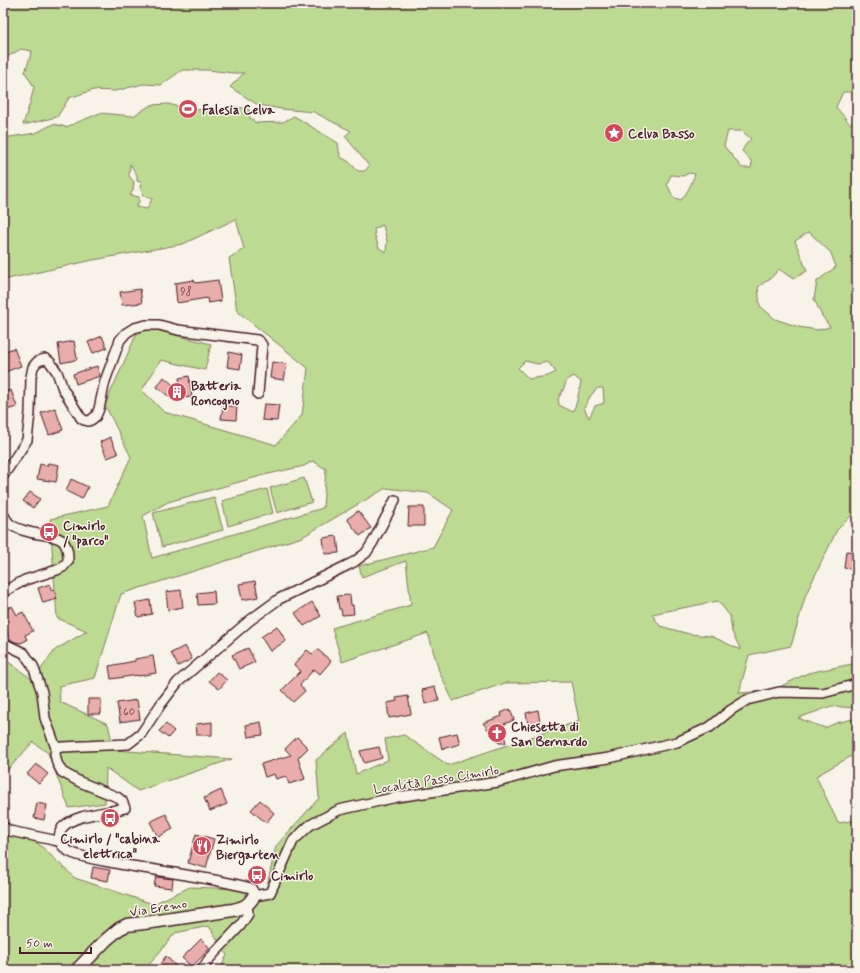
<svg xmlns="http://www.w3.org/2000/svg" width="860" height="973" viewBox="0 0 860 973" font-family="Mynerve,sans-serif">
<rect width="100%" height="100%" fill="#f7f3e8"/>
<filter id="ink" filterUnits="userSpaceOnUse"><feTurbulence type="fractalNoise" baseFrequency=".025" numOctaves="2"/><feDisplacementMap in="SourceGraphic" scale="8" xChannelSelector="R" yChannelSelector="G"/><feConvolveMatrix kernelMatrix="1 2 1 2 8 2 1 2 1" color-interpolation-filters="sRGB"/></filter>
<g filter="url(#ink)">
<!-- green -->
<path fill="#bcda92" stroke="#837c5e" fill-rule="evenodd" d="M 3,3 L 857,3 L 857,92 L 843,92 L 836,107 L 850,124 L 857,118 L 857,510 L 837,530 L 806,594 L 791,646 L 749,655 L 739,693 L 771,691 L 808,673 L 857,663 L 857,711 L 853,708 L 832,706 L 798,718 L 825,728 L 836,723 L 857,718 L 857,753 L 816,776 L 838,823 L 857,820 L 857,970 L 220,970 L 227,955 L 209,926 L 175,933 L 145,970 L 3,970 L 3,819 L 41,846 L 75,878 L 153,904 L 190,887 L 266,890 L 276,846 L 319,798 L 316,760 L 348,733 L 356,774 L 388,760 L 385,739 L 404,735 L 448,765 L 579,721 L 571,682 L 505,683 L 453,701 L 439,671 L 428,633 L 342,662 L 332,628 L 411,605 L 406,561 L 362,577 L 359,566 L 433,547 L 453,510 L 428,493 L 386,488 L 302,537 L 121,594 L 95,678 L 59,686 L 60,702 L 108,724 L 114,750 L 232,759 L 138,791 L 106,768 L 105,803 L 69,808 L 48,753 L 33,742 L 5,773 L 3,797 L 3,658 L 33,680 L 55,650 L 87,631 L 57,618 L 50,519 L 108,506 L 131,457 L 105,405 L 140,326 L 211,344 L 205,370 L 161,360 L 142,390 L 164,412 L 276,445 L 302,415 L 308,368 L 237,311 L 229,258 L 244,249 L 236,219 L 183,244 L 93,260 L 3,280 L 3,138 L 36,133 L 53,124 L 66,127 L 100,113 L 133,116 L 151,105 L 168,104 L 188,109 L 217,111 L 230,106 L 249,109 L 250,118 L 256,123 L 283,122 L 294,116 L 338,143 L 340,157 L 348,161 L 358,171 L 365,171 L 369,166 L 345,136 L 351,131 L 325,118 L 314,112 L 281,109 L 258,105 L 230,87 L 244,73 L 233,73 L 208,70 L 182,70 L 161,85 L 143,84 L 115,91 L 93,90 L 69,98 L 57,117 L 23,125 L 30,103 L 34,87 L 25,72 L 32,51 L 21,49 L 5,58 L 3,62 ZM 728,131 L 742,131 L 751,139 L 746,144 L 742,151 L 752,162 L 751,168 L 742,168 L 724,146 ZM 130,164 L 137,175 L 137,181 L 142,183 L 140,186 L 143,196 L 152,199 L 147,209 L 136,207 L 139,202 L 139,197 L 130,195 L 133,190 L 134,182 L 129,176 ZM 689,173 L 695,174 C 691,184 688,192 681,200 L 673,197 L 667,184 L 671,175 L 683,176 ZM 383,225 L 387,241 L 386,252 L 379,248 L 375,236 L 374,229 ZM 809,232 L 831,253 L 836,267 L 817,281 L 814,299 L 822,316 L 830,327 L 817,330 L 799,327 L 775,319 L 760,306 L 758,287 L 772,277 L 779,269 L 793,279 L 807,271 L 795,241 ZM 525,361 L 538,364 L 548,362 L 556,372 L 548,376 L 529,379 L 518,368 ZM 574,376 L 581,382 L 577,401 L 573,412 L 559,405 L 558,399 L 563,390 L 567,380 ZM 598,388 L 603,388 L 604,403 L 595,406 L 589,418 L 584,408 L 591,395 ZM 313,461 L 326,469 L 323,508 L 152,558 L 143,516 L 168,502 L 264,475 L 304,466 ZM 718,601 L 730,616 L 732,632 L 741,650 L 711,636 L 689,634 L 660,626 L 652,614 Z
M 304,478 L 312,502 L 277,513 L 270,488 Z
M 267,489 L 273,513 L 228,526 L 222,501 Z
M 214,497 L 223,530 L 162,547 L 153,513 Z"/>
<!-- building -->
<path fill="#e9adac" stroke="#4a1f2b" d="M 194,280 L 195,283 L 218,280 L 221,301 L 208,303 L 207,298 L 177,303 L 175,283 Z
M 140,289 L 142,303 L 122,305 L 120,292 Z
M 102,336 L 107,348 L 93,353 L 88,342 Z
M 74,341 L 77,359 L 71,361 L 61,363 L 58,344 Z
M 14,348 L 21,366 L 5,372 L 3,367 L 3,352 Z
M 229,352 L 242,355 L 240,369 L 227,367 Z
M 272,362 L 287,364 L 284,380 L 270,378 Z
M 97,366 L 100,376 L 76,384 L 73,374 Z
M 189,376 L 192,397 L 172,399 L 157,387 L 164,377 L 182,393 L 179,378 Z
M 11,390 L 17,407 L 3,411 L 3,392 Z
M 264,404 L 279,405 L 277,421 L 262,420 Z
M 223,405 L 237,407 L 236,420 L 221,419 Z
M 55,408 L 63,430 L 49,435 L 41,413 Z
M 110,437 L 118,454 L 107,458 L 100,442 Z
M 48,463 L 59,465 L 56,482 L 37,479 L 40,464 L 47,466 Z
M 71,479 L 88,487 L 82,499 L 66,491 Z
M 30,492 L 40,499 L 33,508 L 23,501 Z
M 409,507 L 424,507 L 424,526 L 408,526 Z
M 358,511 L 371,528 L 360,536 L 347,519 Z
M 337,536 L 339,553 L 325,554 L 323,538 Z
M 846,551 L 857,552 L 857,570 L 844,568 Z
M 255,581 L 258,597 L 242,600 L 239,584 Z
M 50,584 L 51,590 L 54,589 L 57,599 L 43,603 L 38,588 Z
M 181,590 L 183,607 L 168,610 L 166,592 Z
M 214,591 L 215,604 L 198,605 L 197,593 Z
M 350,595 L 351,605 L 353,605 L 354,614 L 342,615 L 341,609 L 339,609 L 337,596 Z
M 150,600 L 152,614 L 138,617 L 135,603 Z
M 312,602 L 321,616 L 304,626 L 295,613 Z
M 12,606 L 17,615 L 23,612 L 33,631 L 25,635 L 27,640 L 21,643 L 15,642 L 10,639 L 3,627 L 3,611 Z
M 277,626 L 286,641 L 270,651 L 261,637 Z
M 185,646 L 192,659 L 178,666 L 171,653 Z
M 248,648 L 255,662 L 239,669 L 232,655 Z
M 317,649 L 331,661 L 320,674 L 314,669 L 300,685 L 305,691 L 293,702 L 282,690 L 301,671 L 294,665 L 307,650 L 312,654 Z
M 153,656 L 156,673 L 138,676 L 138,675 L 111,679 L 109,666 L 135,661 L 135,659 Z
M 217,672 L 227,680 L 219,689 L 209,681 Z
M 435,687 L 439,701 L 425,704 L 422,690 Z
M 408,696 L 411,714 L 389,718 L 387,703 L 397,701 L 396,698 Z
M 88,699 L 101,699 L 101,714 L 88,714 Z
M 137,700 L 140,719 L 120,722 L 117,703 Z
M 510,709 L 514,720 L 502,725 L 506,743 L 499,743 L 483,723 L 502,716 L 501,713 Z
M 538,710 L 540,722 L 528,724 L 526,713 Z
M 212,722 L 212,735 L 197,735 L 196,724 Z
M 261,722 L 263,735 L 248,737 L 246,725 Z
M 166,724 L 174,731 L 168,738 L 159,731 Z
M 457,733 L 460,744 L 442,749 L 439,737 Z
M 297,737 L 308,748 L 298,758 L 305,779 L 289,784 L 286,776 L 276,779 L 274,774 L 265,777 L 261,764 L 291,755 L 285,749 Z
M 379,747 L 382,758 L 364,763 L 360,751 Z
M 36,764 L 48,774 L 39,784 L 27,774 Z
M 221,790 L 227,804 L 210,811 L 204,798 Z
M 260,800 L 274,813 L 266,823 L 251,810 Z
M 37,803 L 47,805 L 44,820 L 34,818 Z
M 166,814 L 173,829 L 158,837 L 150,822 Z
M 196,834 L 214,839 L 206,868 L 188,863 Z
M 93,867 L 110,870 L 108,881 L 91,878 Z
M 156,877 L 173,879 L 172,888 L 154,886 Z
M 201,939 L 210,948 L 192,967 L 182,958 Z
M 166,956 L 176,966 L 172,970 L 166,970 L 160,964 Z"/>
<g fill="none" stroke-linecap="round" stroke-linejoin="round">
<defs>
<path id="minor" d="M 3,476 L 27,440 L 30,413 L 31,377 L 33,367 L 37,362 L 41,360 L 46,359 L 50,362 L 57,372 L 63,389 L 81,418 L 84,420 L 88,421 L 91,420 L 96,416 L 99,409 L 105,381 L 120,340 L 126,333 L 134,328 L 146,325 L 159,325 L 178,330 L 257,340 L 260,342 L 262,345 L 258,394
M 3,514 C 5,517 7,522 10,524 C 16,529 31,533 39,534 C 58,537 69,537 68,561 L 63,567 L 57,570 L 25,580 L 3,592
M 3,643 L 24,653 L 33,666 L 42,692 L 45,718 L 56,748 L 55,754 L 57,763 L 62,772 L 80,782 L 117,797 L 122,801 L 125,808 C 108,813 73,814 62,828 C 59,832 59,837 59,841 C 62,846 67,851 72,853 C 87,859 105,861 120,864 C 164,872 208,877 251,888 L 253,891 L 254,896 L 270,893 L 293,841 L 310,825 L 339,810 L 397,797 L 498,782 L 554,766 L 609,758 L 677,742 L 710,727 L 731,710 L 747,700 L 779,692 L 823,693 L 857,684
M 56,748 L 62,747 L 128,744 L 141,734 L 161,704 L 178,682 L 249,621 L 279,599 L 348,565 L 354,562 L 366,553 L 373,542 L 395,500
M 3,827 L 10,831 L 53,840 L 59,841
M 202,970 L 209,959 L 240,926 L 248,914 L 247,904"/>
<path id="tertiary" d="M 77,970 L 106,940 L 119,929 L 127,925 L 152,922 L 233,910 C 244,907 248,906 254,896"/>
</defs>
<!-- minor casing -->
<use href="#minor" stroke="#4a1f2b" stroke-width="12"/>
<!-- tertiary casing -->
<use href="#tertiary" stroke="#4a1f2b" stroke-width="15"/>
<!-- minor -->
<use href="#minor" stroke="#f7f3e8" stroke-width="9"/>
<!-- tertiary -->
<use href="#tertiary" stroke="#f7f3e8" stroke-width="12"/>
</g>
</g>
<!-- icons -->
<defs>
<symbol id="stadium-disc" viewBox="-11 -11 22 22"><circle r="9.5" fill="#d1495b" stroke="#f7f3e8"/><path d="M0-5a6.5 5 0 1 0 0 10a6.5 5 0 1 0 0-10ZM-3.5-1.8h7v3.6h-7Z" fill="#fff"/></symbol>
<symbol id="sight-disc" viewBox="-11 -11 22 22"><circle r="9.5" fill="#d1495b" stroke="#f7f3e8"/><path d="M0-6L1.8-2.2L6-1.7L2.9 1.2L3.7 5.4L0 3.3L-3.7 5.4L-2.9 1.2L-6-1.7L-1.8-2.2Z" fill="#fff"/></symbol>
<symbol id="building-disc" viewBox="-11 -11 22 22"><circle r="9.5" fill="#d1495b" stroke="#f7f3e8"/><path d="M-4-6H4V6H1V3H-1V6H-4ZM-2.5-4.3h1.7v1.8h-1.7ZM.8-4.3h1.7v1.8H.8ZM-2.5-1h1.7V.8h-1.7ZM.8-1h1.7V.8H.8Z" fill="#fff"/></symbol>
<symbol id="bus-disc" viewBox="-11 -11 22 22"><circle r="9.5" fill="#d1495b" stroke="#f7f3e8"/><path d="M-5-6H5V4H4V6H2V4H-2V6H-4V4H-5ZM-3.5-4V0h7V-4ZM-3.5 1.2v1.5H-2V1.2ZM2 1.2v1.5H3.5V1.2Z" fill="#fff"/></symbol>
<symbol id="church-disc" viewBox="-11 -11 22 22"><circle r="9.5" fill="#d1495b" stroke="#f7f3e8"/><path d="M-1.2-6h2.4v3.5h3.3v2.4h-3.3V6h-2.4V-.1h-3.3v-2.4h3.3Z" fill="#fff"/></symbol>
<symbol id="restaurant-disc" viewBox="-11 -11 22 22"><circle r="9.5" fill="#d1495b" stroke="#f7f3e8"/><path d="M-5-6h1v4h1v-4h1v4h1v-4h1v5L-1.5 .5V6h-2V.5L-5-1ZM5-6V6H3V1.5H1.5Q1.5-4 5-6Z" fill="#fff"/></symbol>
</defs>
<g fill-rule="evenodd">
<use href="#stadium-disc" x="177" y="98" width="22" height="22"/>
<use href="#sight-disc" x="603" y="122" width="22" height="22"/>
<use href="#building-disc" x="166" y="381" width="22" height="22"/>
<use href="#bus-disc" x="38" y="521" width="22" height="22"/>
<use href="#church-disc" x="486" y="722" width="22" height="22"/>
<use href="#bus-disc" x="99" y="807" width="22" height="22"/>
<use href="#restaurant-disc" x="191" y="835" width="22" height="22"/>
<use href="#bus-disc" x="246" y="864" width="22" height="22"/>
</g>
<g text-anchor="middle" stroke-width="3" stroke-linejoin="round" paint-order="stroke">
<!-- number labels -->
<g font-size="11" fill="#72424b">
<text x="186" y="295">98</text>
<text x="129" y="715">60</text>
</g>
<!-- poi labels -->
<g font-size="13" font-weight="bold" fill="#4a1f2b" stroke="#f7f3e8" text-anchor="start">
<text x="202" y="114">Falesia Celva</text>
<text x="628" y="138">Celva Basso</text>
<text x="191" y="390">Batteria<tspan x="191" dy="15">Roncogno</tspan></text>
<text x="63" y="530">Cimirlo<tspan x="63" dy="15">/ "parco"</tspan></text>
<text x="511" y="731">Chiesetta di<tspan x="511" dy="15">San Bernardo</tspan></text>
<text x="110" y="843" text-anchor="middle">Cimirlo / "cabina<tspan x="110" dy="15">elettrica"</tspan></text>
<text x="216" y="844">Zimirlo<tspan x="216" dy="15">Biergarten</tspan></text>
<text x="271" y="880">Cimirlo</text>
</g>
<!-- street labels -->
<g font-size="13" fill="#4a1f2b" stroke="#f7f3e8">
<text transform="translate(436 779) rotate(-9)" y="5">Località Passo Cimirlo</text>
<text transform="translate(158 907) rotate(-9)" y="5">Via Eremo</text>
</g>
</g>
<!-- margin -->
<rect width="860" height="973" fill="none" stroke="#f7f3e8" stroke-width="16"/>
<rect x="8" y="8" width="844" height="957" fill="none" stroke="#4a1f2b" stroke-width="1.5" filter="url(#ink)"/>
<!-- scale -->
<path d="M20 947v6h71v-6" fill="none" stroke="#4a1f2b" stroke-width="2"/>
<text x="26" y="947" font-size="12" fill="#4a1f2b" stroke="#f7f3e8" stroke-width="3" paint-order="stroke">50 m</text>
</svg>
